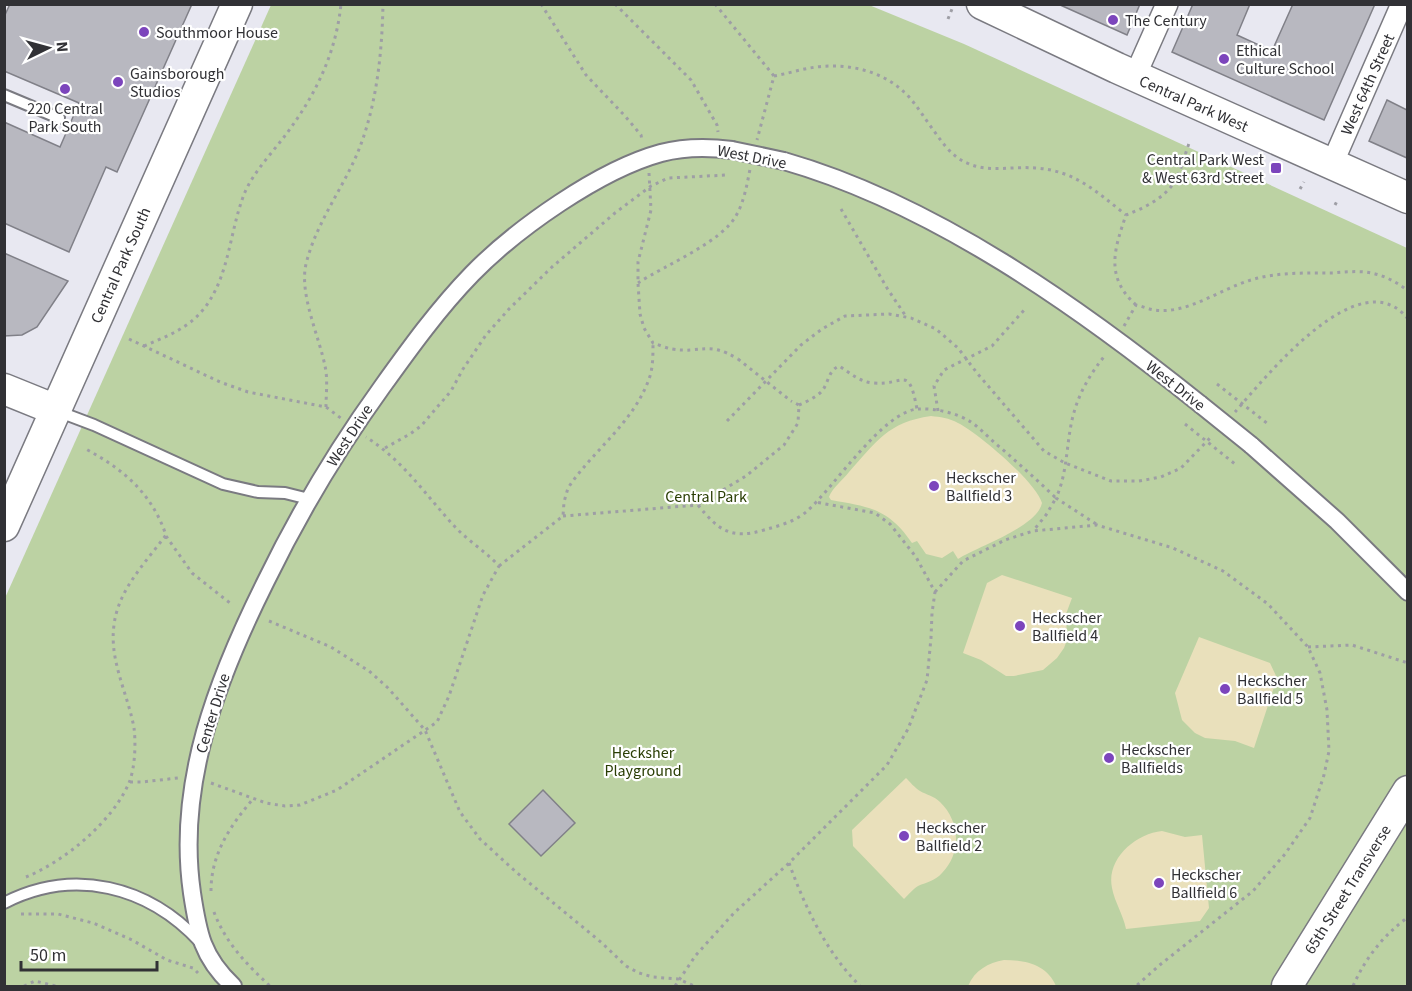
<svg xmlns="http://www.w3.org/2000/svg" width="1412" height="991" viewBox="0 0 1412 991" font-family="'Source Sans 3',sans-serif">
<rect width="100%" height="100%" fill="#e8e8f1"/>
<path fill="#bcd2a3" d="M271,5H869L964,44L1407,248V986H5V598Z"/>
<path fill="#e9e0bb" d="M931,416C940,417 949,418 958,423C978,433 1036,482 1042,503C1037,527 979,546 958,559L953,551L942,558L926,554L917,541L912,543C888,508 869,507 831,500L829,497C832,488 843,480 849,472C876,442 888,422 931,416Z
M1002,575L1072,598L1066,614L1067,640L1064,648L1057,658L1043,670L1014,676H1006L981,660L963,653L987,583Z
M1199,637L1270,663L1277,678L1254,748L1235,741L1205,738L1195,733L1182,720L1175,693Z
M906,778C910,782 915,788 920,791C927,795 934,796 940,802C960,821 962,853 942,873C935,881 927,882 918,886C913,889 908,895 904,899L853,846L852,830Z
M1162,831L1185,837L1202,835L1209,908L1200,921L1126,929C1123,914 1115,903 1112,888C1106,859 1135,834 1162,831Z
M1004,960C1026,960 1047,965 1056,986H968C975,970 988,963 1004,960Z"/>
<path fill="#b8b8c0" stroke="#808088" stroke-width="1.5" d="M10,4H192L117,172L106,167L69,252L4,223V122L60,147L79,103L4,71V17Z
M1058,4H1140L1127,35Z
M1193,4H1250L1237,35L1272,51L1293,4H1375L1324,120L1172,52Z
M1387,100L1407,110V158L1369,141Z
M4,253L68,281L37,327L22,335L4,336Z
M543,790L575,823L541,856L509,824Z"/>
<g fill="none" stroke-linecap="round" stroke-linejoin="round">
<defs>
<path id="service" d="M4,95L59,118
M57,411L94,425L223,484L258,492L285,493L309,499
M4,903C74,867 148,886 200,942"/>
<path id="pedestrian" d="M784,161C934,204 1079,307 1200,404
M1251,445L1337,521L1408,592
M233,986C202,957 198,933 192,893C176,783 218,677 266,581C299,513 338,448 382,387C410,348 438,309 472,274C516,229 599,170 661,153C684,147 709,147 732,150"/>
<path id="minor" d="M1135,76L1167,4
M1332,164L1402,4"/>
<path id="secondary" d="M982,4L1117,68L1408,198
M4,389L56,410
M4,526L237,4
M1287,986L1408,791"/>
</defs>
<use href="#service" stroke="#7a7a81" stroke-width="14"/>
<use href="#pedestrian" stroke="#7a7a81" stroke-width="20"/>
<use href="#minor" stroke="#7a7a81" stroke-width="24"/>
<use href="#secondary" stroke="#7a7a81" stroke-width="33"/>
<path stroke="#9e9ea5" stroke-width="3" stroke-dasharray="3 4.5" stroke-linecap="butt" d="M541,4L586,75L625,116L641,135L642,140
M615,4L691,80L717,125L718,132
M715,4L774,76L757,140
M948,19L954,4
M774,76C786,74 798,70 810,68C842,62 880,69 904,92C914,101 921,113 929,124C940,139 950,156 967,163C988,173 1013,166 1035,168C1074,170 1097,192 1126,215
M649,173L651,210L638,262V283L640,314L644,328L653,343C659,345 666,348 672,349C701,354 707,340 738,359
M1300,189L1304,182
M1335,205L1338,199
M841,209L887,288L907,318
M638,283C665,265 723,242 737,214C744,201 747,185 750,169
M1136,305C1105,277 1114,250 1126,215C1144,208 1165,198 1175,181C1182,169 1185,153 1190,141
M1124,326L1136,305C1142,306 1148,309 1154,310C1187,315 1220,289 1251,280C1277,272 1306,273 1333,273C1344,272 1355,271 1366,272C1381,274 1396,281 1408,291
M129,339L220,382L248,392L326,407L342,419
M144,346C165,337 187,329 202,311C230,278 229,231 245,192C255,170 273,152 287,133C316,94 336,53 341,4
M799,405C806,402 814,398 820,393C829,385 827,371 839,366C850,373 860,382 873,383C905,386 908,363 917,409
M326,407C326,394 328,379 325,366C319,336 299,294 306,264C315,227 338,195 354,161C376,113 382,56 383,4
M938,411L934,386L944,370L992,346L1025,309
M1235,412C1265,378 1360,258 1408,319
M727,421L801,345L822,329L845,316L889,314L911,318L936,329L958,348L977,373L1044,451L1065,463L1111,481H1139L1161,477L1181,468L1212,436
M385,448L410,434L421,426L451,391L463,369L486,335L509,309L552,267L615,213L651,186L668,178L727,175
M698,505C718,530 731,540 764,530C778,526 794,522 806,512C833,489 883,411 918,409C935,408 957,413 971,422C980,428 987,436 995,443C1016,461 1036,479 1056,498L1046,515L1033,531
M563,516L698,505L746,476L784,445L798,423L799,405L791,401
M1096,524L1056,498C1068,472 1066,443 1073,416C1079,392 1091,373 1106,354
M166,536L192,573L230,603
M499,566L563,516L564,502L568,488C593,450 635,422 650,376C653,366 653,354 653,343
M935,592L963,561L1005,540L1033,531L1097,525L1173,548L1223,571L1268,604L1308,647L1320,673L1327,710L1329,751L1324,775L1310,818L1285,854L1253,891L1161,964L1136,986
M269,621L331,647L369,671L388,688L425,730L460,812L480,839L516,872L602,943L626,966L639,973L653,977L678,979L694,986
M1308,647L1352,645L1408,663
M130,782H142L178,778
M211,783L266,803L285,806L300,805L337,790L437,722L449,696L483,595L499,566C486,552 470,542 457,529C427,497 404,461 366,437
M789,863C805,907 826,952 860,986
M26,877C65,861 112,822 129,783C135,768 136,744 134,728C128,694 109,661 114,625C118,590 146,562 166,535C151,492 123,469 84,448
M211,891C211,854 230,826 253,799
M214,912C225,942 247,965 270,986
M21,914H58L93,923L132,940L167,960L193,968L198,973
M24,986L35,981L56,986
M675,986L696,955L734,913L789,863L887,765L908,729L927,680L931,638L932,613L935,592L916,557L890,524L875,513L815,502
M1353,986C1366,957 1383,936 1408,917"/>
<use href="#service" stroke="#fff" stroke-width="10"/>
<use href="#pedestrian" stroke="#fff" stroke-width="16"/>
<use href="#minor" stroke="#fff" stroke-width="21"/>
<use href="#secondary" stroke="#fff" stroke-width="30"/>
<defs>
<path id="pedestrian-bridge" d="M732,150L784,161
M1200,404L1251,445"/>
</defs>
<use href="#pedestrian-bridge" stroke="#7a7a81" stroke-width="20" stroke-linecap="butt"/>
<path stroke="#9e9ea5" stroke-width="3" stroke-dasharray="3 4.5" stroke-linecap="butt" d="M738,359L791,401
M1217,384L1268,424
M1185,424L1235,464"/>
<use href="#pedestrian-bridge" stroke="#fff" stroke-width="16"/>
</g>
<g fill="#7c45bc" stroke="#fff" stroke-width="2">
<circle cx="1113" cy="20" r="6"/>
<circle cx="144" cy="32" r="6"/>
<circle cx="1224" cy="59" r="6"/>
<circle cx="118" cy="82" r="6"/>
<circle cx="65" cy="89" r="6"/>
<rect x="1270" y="162" width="12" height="12" rx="3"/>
<circle cx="934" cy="486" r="6"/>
<circle cx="1020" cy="626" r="6"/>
<circle cx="1225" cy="689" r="6"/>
<circle cx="1109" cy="758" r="6"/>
<circle cx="904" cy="836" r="6"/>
<circle cx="1159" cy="883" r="6"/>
</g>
<g text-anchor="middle" stroke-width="4.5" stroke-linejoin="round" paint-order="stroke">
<g font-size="16" fill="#313135" stroke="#fff" text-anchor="start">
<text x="1125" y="26">The Century</text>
<text x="156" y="38">Southmoor House</text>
<text x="1236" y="56">Ethical<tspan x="1236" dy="18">Culture School</tspan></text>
<text x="130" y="79">Gainsborough<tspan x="130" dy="18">Studios</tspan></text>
<text x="65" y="114" text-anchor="middle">220 Central<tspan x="65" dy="18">Park South</tspan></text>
<text x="1264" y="165" text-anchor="end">Central Park West<tspan x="1264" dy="18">&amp; West 63rd Street</tspan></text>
<text x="946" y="483">Heckscher<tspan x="946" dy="18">Ballfield 3</tspan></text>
<text x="1032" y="623">Heckscher<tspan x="1032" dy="18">Ballfield 4</tspan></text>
<text x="1237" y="686">Heckscher<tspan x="1237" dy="18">Ballfield 5</tspan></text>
<text x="1121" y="755">Heckscher<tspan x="1121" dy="18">Ballfields</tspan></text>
<text x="916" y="833">Heckscher<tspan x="916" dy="18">Ballfield 2</tspan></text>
<text x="1171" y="880">Heckscher<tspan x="1171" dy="18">Ballfield 6</tspan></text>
</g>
<g font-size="16" fill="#313135" stroke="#fff">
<text transform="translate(1367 84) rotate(-66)" y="6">West 64th Street</text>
<text transform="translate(1194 103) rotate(24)" y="6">Central Park West</text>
<text transform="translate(752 156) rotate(11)" y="6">West Drive</text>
<text transform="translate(120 265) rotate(-66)" y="6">Central Park South</text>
<text transform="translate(1176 385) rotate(38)" y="6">West Drive</text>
<text transform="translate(349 435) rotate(-57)" y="6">West Drive</text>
<text transform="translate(212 713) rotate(-73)" y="6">Center Drive</text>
<text transform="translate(1347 889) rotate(-58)" y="6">65th Street Transverse</text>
</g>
<g font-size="16" fill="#2a3e04" stroke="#fff">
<text x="706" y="502">Central Park</text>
<text x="643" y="758">Hecksher<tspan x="643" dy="18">Playground</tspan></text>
</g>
</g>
<rect width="1412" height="991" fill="none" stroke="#313135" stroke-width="12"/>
<g transform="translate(48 48) rotate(85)" stroke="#ffffff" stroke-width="4.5" paint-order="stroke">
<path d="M0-4.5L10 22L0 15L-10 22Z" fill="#313135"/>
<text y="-9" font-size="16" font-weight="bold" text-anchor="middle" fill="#313135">N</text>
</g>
<path d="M21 961v9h136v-9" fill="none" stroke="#313135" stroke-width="3"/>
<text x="30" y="961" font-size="18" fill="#313135" stroke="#ffffff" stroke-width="4.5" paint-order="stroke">50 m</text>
</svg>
